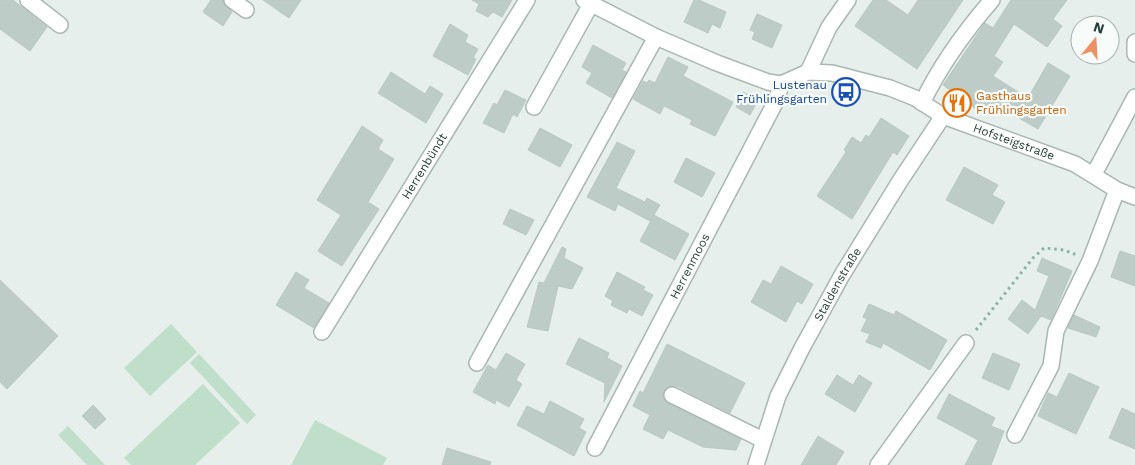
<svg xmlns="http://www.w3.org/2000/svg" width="1135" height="465" viewBox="0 0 1135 465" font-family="'Work Sans',sans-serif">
<rect width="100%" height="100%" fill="#e6efeb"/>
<path fill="#c0dfca" d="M171,324L197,352L150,396L124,368Z
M199,354L256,415L247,424L190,363Z
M203,384L240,423L195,465H131L124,458Z
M315,420L387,458L383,465H291Z
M68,426L105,465H87L58,435Z"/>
<path fill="#beccc8" stroke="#b8c8c3" d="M0,0H13L47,27L30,51L0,29Z
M211,0H223L224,4L232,12L223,26L203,12Z
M263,0H301L289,18Z
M472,0H512L502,17L493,12L488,17L476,11L479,4Z
M694,0H699L726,12L720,28L712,24L708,33L684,22Z
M873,0H886L908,15L918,0H963L917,69L855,26Z
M1011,0H1067L1053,19L1062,26L1047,47L1014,24L994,56L1003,62L993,76L1028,98L1048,63L1070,76L1038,129L993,103L986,113L982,110L980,112L943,85L980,30L985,23L993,28Z
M757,14L782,25L772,48L752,39L755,32L750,30Z
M450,24L468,35L465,42L478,49L473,58L476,59L468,75L433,56Z
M593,45L626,63L622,70L626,72L612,98L586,83L592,73L582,67Z
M668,57L688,67L683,76L733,102L715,136L690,124L692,120L664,106L660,114L633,99L643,81L647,83L649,80L655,83Z
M391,72L425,94L430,86L443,94L426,123L378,93Z
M505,90L526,100L517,117L513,114L504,133L483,123L494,103L497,105Z
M743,92L758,100L750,115L736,107Z
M881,118L909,136L897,155L893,152L852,219L817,196L846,152L844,150L852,137L861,143L866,135L869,137Z
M362,126L383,140L378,149L394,159L368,202L379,209L342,266L318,251L341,215L317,200Z
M540,128L572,145L560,167L528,150Z
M617,142L635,151L616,188L645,202L647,198L660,205L650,221L618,204L615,211L587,197Z
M686,158L715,173L702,197L674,182Z
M964,167L998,185L992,195L1005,202L993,224L946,200Z
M510,209L534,220L526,235L503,224Z
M654,215L689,234L675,260L640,241Z
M562,247L566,249L564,258L583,268L572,289L558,286L548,331L527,327L539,282L544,283Z
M1120,251L1135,256V286L1111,277Z
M1042,258L1072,271L1051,320L1041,316L1028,334L1008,319L1022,300L1035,310L1049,276L1037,271Z
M781,266L813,284L802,304L797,301L786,322L751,302L763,280L771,284Z
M296,272L309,280L304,288L329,303L314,328L276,305Z
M617,272L645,287L643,290L653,295L642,316L629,309L627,313L611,305L613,301L605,296Z
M0,280L58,336L7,389L0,382Z
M869,304L894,315L896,311L947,340L930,370L883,343L881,348L866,342L870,334L861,331L867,319L863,317Z
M1074,315L1100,327L1096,337L1068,328Z
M579,338L609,353L607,358L622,366L604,402L605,383L566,364Z
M667,344L745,383L730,413L676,386L667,387L663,395L668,403L741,439L736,450L703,447L668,430L663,439L643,429L650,415L633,406L640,391L643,393Z
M506,353L525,364L516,380L522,384L509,407L496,400L495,404L473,392L488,365L496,370Z
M993,353L1020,364L1009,390L982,378Z
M1069,373L1099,387L1076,434L1038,416L1048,393L1057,397Z
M837,375L853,385L859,375L872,383L855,412L825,394Z
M949,394L995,418L991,426L1004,431L991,465H965L978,440L937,418Z
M550,401L584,419L579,428L586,432L574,456L517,425L527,406L544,414Z
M93,405L106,419L95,429L82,416Z
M1122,408L1135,414V449L1109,438Z
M818,436L844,452L836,465H801Z
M447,448L491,462L490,465H442Z"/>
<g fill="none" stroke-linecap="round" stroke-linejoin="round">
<defs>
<g id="minor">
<path d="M28,0L60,25"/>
<path d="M232,0L246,10"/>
<path id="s1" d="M584,0L656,37L717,63L768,82L781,84L808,72L832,73L890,88L915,98L943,116L1075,164L1117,190L1135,197"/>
<path d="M1135,42V54"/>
<path d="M808,72L829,27L848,0"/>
<path d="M922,103C940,66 965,31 992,0"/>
<path d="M534,107L591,4"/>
<path d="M1094,174L1135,97"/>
<path id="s2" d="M322,332L527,0"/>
<path d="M477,363L656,37"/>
<path d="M672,395L763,440"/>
<path d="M1015,435L1051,366L1056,331L1090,261L1117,190"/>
<path id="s3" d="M595,448L777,99L781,84"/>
<path id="s4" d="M756,465L778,396L802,348L842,275L900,181L943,116"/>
<path d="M878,465L966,343"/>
</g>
</defs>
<use href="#minor" stroke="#a8b7b3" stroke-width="18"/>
<path stroke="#87b2a7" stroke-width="3" stroke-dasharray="2.5 4" stroke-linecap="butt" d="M976,330L1033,258L1044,248L1064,250L1077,255"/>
<use href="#minor" stroke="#fff" stroke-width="15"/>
</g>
<defs>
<symbol id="bus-ring" viewBox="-11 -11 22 22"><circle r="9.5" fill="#f7fbf9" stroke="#1a4fb4" stroke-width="1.5"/><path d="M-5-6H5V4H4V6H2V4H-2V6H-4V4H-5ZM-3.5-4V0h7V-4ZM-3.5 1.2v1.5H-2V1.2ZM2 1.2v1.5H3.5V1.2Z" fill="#1a4fb4"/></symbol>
<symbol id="restaurant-ring" viewBox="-11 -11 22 22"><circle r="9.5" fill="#f7fbf9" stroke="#e8710a" stroke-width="1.5"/><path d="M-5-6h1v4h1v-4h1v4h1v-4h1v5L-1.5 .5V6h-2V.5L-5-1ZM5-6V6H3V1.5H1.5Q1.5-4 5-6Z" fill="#e8710a"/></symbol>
</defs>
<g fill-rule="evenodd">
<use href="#bus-ring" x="830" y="76" width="32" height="32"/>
<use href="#restaurant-ring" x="941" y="87" width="32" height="32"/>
</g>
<g text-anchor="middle" stroke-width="4.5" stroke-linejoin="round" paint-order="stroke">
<g font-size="12" fill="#164399" stroke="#f7fbf9" text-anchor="end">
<text x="827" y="89">Lustenau<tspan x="827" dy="14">Frühlingsgarten</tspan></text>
</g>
<g font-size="12" fill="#c56008" stroke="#f7fbf9" text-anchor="start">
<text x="976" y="100">Gasthaus<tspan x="976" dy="14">Frühlingsgarten</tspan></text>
</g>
<g font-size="12" fill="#25413b" stroke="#f7fbf9">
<text dy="4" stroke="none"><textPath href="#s1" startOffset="464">Hofsteigstraße</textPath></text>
<text dy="4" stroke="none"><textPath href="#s2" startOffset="195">Herrenbündt</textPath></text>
<text dy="4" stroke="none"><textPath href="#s3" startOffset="205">Herrenmoos</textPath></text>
<text dy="4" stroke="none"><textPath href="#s4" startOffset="199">Staldenstraße</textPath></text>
</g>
</g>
<g transform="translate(1095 40) rotate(18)"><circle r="24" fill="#f7fbf9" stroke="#a3b1ad"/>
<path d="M0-4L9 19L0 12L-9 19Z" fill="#f08f63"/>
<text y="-8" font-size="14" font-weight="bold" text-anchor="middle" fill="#25413b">N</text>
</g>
</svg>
